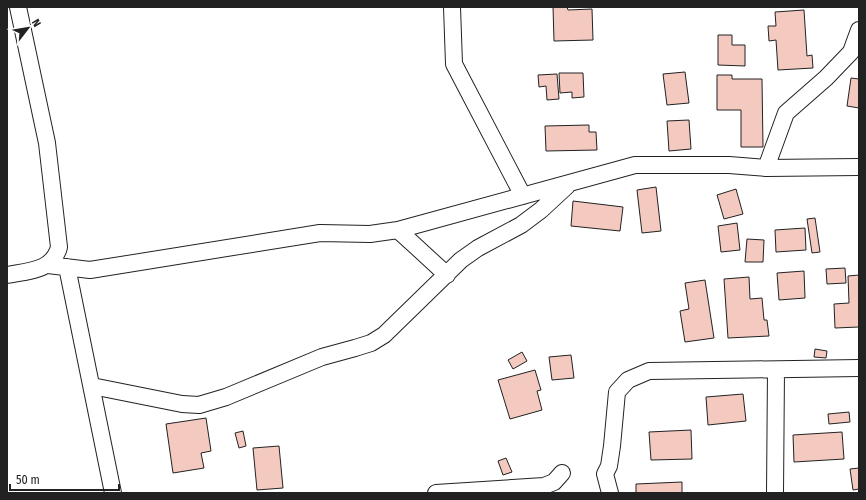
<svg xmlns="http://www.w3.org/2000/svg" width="866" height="500" viewBox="0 0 866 500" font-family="'Fira Sans Condensed',sans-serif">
<rect width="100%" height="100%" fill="#fff"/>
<path fill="#f3c9c0" stroke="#222" d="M553,7H567L568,10L592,9L593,40L554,41Z
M804,10L807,56L812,55L813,68L778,70L776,40L769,41L768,26H776L775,12Z
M718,35H732V45H745V66L718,65Z
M685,72L689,103L667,105L663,74Z
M559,73H583L584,97L572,98V92L560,93Z
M557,74L559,99L547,100L546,86L539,87L538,75Z
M717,75H732V79H762L763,147H741V110H717Z
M851,78L859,79V108L847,106Z
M689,120L691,149L669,151L667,121Z
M589,125V132H596L597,150L546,151L545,126Z
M656,187L661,231L642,233L637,190Z
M736,189L743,214L724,219L717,195Z
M573,201L623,207L620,231L571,226Z
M815,218L820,252L812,253L807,219Z
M737,223L740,250L721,252L718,226Z
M805,228L806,250L776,252L775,230Z
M747,239L764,240L763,262H745Z
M845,268L846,283L827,284L826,269Z
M804,271L805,298L779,300L777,273Z
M859,275V327L835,328L834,304L849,303L848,276Z
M749,277L750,299L762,298L764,320H767L769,336L728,338L724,279Z
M705,280L714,338L685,342L680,311L689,309L685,283Z
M815,349L827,351L826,358L814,357Z
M522,352L527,361L513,369L508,360Z
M571,355L574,378L552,380L549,357Z
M535,370L541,390L537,391L542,410L510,419L498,380Z
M743,394L746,421L708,425L706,397Z
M849,412L850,422L829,424L828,414Z
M206,418L211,451L201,453L204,468L173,473L166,424Z
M691,430L692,459L651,460L649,432Z
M243,431L246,446L239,448L235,433Z
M842,432L844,459L794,462L793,435Z
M279,446L283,488L257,490L253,448Z
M506,458L512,472L503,475L498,461Z
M859,468V489L853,490L850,469Z
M682,482V493H636V484Z"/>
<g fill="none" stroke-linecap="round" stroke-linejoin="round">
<defs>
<path id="minor" d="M452,7L454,64L523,196
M766,168L859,167
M398,230L447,275
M48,265L90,270L320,233L370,234L398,230L635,165H729L766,168L786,113L826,78L851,52L859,30
M67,267L113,493
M7,275C28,271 53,271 59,247L47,143L18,7
M92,386L182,404L199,405L226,397L322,357L355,348L371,343L384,335L461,260L478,248L521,225L541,210L567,186
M436,493L544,486L554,482L562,473
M610,493L605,474L609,466L612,446L617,392L628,380L649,371L859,368
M775,493L776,370"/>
</defs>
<use href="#minor" stroke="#222" stroke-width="18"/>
<use href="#minor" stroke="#fff" stroke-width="16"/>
</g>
<rect width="866" height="500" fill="none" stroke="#222222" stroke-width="16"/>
<g transform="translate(28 28) rotate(59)" stroke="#ffffff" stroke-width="3" paint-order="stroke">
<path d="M0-3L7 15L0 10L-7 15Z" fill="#222222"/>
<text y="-6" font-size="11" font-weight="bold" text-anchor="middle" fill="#222222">N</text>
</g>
<path d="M10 484v6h109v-6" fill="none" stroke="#222222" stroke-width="2"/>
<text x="16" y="484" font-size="12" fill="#222222" stroke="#ffffff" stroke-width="3" paint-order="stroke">50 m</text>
</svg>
